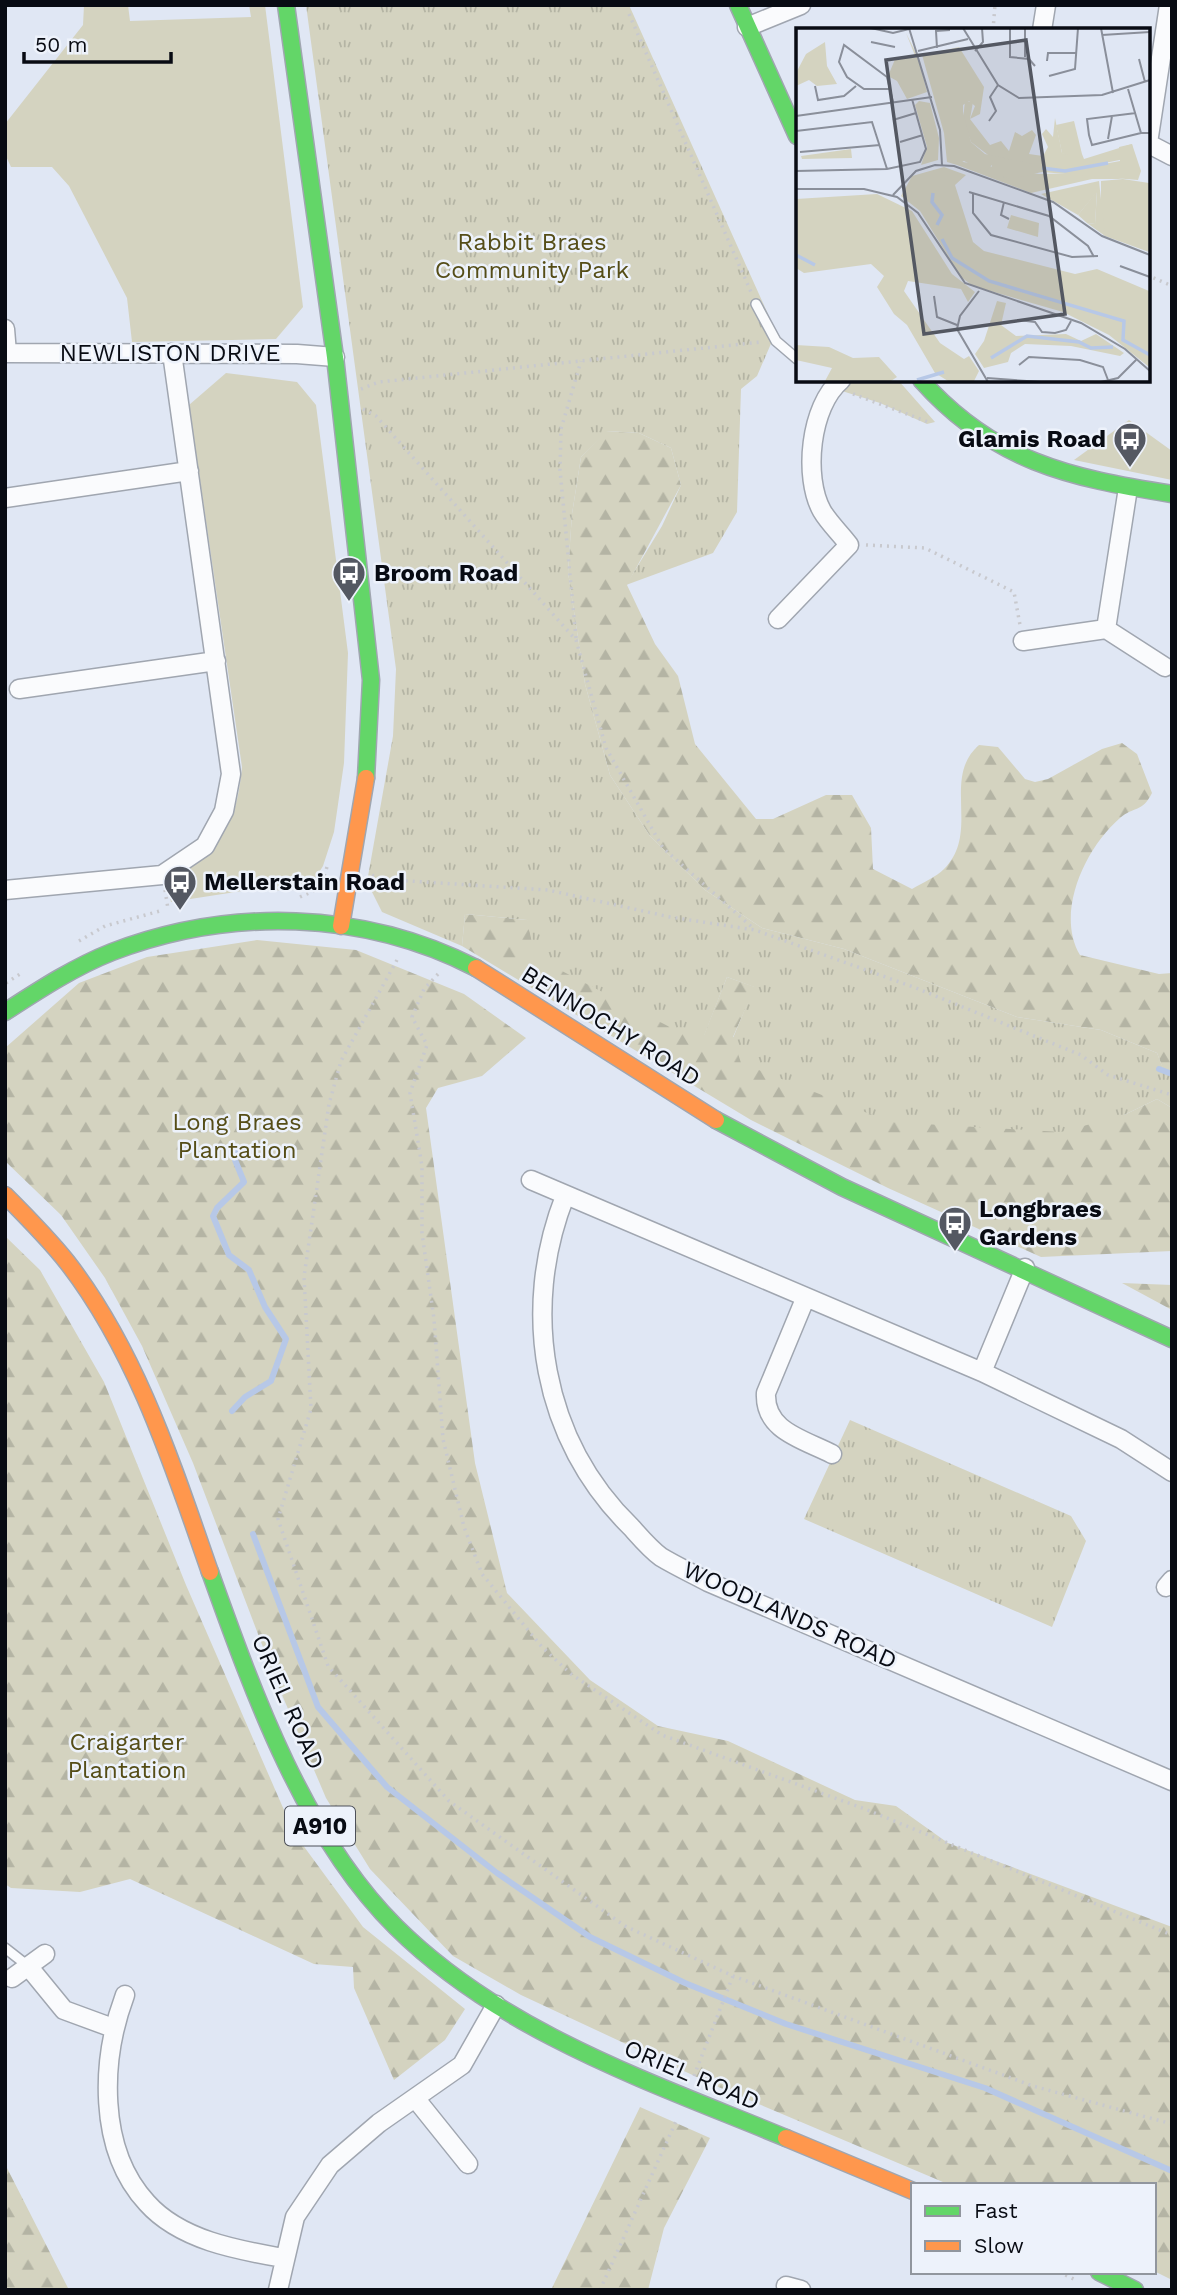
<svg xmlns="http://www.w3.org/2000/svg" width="1177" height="2295" viewBox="0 0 1177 2295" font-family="'Work Sans',sans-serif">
<defs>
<pattern id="forest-firs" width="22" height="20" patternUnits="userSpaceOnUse" patternTransform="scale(1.75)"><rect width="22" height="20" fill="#d4d3c0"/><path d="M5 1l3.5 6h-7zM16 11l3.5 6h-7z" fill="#b4b4a4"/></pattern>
<pattern id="park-tufts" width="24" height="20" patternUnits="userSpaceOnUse" patternTransform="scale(1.75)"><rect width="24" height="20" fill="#d4d3c0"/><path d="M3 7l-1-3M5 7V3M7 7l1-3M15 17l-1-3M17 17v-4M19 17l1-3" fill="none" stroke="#b4b4a4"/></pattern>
</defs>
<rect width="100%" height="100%" fill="#e0e7f4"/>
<path fill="#d4d3c0" d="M84,5H128L130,21L251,17L249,5H265L303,307L276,339L132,342L127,298L69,186L52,167H11L5,154V124L83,25Z
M226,373L297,382L316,405L348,653L344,763L334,832L323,866L313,882L299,890L242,891L171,902L165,877C220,849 236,829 242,767L189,405Z
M850,380H898L935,422L927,424L880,403L842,391Z
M1129,420L1172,451V480L1074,460Z"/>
<path fill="url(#forest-firs)" d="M606,431L639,433L671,448L681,485L627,585L655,644L678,676L695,744L756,819H773L826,795H852L871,828L873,869L912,889C922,883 936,877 944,869C981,832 941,778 979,745L998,747L1025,779L1035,782L1048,779L1102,749L1122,743L1137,754L1152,793C1142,813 1134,806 1120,818C1085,848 1055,913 1080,955L1159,974L1172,973V1072L1163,1069L1157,1053L1101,1030L1017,1017L844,949L762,928L705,890L650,836L610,775L585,684L568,572L572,514L581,457Z
M465,914L527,920L704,1035L727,977L755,987L733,1037L1124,1115L1157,1099L1172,1108V1251L1041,1257L888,1188L751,1120L462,946Z
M257,940L356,950L464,994L526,1038L482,1076L438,1088L426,1108L475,1463L507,1593L590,1680L658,1726L728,1741L855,1800L896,1806L948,1843L1172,1927V2280L1154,2271V2185H950L716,2086L521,1995L453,1956L370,1869L326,1798L274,1676L193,1463L142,1346L105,1278L61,1215L5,1161V1048L79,983L147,957Z
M5,1236L40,1270L104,1382L186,1585L294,1833L363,1927L465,2009L445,2040L394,2080L354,1988L353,1967L314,1964L130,1879L80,1892L11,1888L5,1884Z
M1122,1283L1172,1285V1310Z
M640,2107L710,2138L664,2228L648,2290H551Z
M5,2164L69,2290H5Z"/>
<path fill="url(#park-tufts)" d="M306,5H629L776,332L757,376L741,389L737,512L713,553L626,585L662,526L681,485L671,448L639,433L607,431L581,457L572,514L568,572L585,684L610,775L650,836L705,890L762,928L844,949L1017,1017L1101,1030L1157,1053L1163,1068L1172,1072V1108L1157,1099L1124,1115L1061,1132L890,1122L741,1063L733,1038L754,987L727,977L704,1036H687L535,957L527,920L465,914L462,946L382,912L367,882L393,736L396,669Z
M850,1420L1071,1516L1086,1541L1052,1627L804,1519Z"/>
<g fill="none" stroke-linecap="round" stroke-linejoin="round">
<path stroke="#b7c8e7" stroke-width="6" d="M1159,1069L1172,1074
M232,1411L245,1397L271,1381L286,1339L265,1307L249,1270L229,1255L213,1216L217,1208L244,1182L235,1160L237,1150
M253,1534L318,1707L387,1787L497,1873L590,1937L685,1983L786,2024L985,2088L1172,2171"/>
<defs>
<path id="lane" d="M756,304L776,341L797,359
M5,1948L28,1966"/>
<path id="street" d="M747,27L801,5
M1042,30L1046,5
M1147,143L1172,156
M1148,143L1169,5
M5,329L7,353
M5,353L297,354L335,357
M5,498L189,471
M778,619L849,545C841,534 829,523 822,511C803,477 810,406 841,380
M1106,629L1128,488
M1023,641L1106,629L1165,667
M19,689L216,661
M5,890L162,875L205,846L224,811L231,774L172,353
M531,1180L982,1372L1121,1439L1172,1472
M565,1196C520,1310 542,1440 631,1527C640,1537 650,1549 661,1557C676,1566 693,1574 708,1582L1172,1781
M805,1299L766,1393C764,1431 803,1439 832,1454
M982,1372L1025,1268
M1166,1587L1172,1580
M28,1966L64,2010L113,2028
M12,1978L45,1954
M125,1995C101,2059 97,2149 147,2203C180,2240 237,2250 283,2258
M415,2098L468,2164
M786,2286L801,2290
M278,2290L295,2217L330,2165L379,2123L462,2065L496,2005"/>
<path id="fast" d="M286,5L335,357L371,680L366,778
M738,5L797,136
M921,380C993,461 1069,478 1172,494
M5,1012C39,990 74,967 112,952C230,907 363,910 476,968
M716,1120L842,1187L1172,1339
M210,1572C253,1692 304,1836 396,1927C503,2033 651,2082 786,2138
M1099,2272L1135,2290"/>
<path id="slow" d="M341,926L366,778
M476,968L716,1120
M5,1195C26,1216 48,1238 67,1262C137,1352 173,1466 210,1572
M786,2138L913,2191"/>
</defs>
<use href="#lane" stroke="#a0a6b0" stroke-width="12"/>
<use href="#street" stroke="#a0a6b0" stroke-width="21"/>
<use href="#fast" stroke="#a0a6b0" stroke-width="19"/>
<use href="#slow" stroke="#a0a6b0" stroke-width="19"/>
<path stroke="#c8c9ce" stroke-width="3.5" stroke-dasharray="2 5" stroke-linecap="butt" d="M629,14L751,292
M993,30L995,5
M1147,275L1172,286
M361,389L379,382L762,342
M853,394L931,423
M363,409L376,416L576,640L606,748L663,848L754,929
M866,545L925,548L1014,592L1020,625
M576,638L560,470L561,429L581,361
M372,875L378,879L548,890L670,917L755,930L916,988L1081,1055L1108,1075L1172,1095
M165,890L168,909
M300,897L320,888L327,867
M79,941L105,926L160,911
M397,960L341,1061L329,1104L304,1277L311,1409L278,1519L328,1666L449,1801L625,1926L733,1976L1033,2086L1172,2124
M438,974L424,989L412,1017L427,1045L410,1093L422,1166V1233L434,1319L443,1439L464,1527L482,1574L542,1647L571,1674L662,1735L865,1809L1172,1935
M6,983L20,974
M694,2076L733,1976
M1059,2272L1078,2281
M600,2290L677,2119"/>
<use href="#lane" stroke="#fafbfd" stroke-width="9"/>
<use href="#street" stroke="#fafbfd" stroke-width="18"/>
<use href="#fast" stroke="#63d668" stroke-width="16"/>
<use href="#slow" stroke="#ff974d" stroke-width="16"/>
</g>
<defs>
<symbol id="bus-pin" viewBox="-11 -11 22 30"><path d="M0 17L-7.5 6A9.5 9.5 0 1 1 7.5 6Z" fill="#545862" stroke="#edf2fb"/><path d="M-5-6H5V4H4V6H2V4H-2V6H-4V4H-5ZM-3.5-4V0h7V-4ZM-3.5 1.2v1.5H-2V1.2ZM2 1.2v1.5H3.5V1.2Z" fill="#fff"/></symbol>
</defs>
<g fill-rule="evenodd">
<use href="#bus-pin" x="1111" y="420" width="38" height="52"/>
<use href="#bus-pin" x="330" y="554" width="38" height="52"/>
<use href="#bus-pin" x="161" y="863" width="38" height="52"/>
<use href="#bus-pin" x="936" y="1204" width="38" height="52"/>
</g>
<g text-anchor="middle" stroke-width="5" stroke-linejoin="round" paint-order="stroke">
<rect fill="#edf2fb" stroke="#4d5059" stroke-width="2" x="285" y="1806.5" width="70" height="39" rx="5"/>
<g font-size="23" font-weight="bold" fill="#080b13">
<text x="320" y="1834">A910</text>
</g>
<g font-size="24" fill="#554d17" stroke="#edf2fb">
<text x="532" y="250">Rabbit Braes<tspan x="532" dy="28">Community Park</tspan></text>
<text x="237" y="1130">Long Braes<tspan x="237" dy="28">Plantation</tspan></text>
<text x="127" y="1750">Craigarter<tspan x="127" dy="28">Plantation</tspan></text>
</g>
<g font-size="24" fill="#080b13" stroke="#edf2fb">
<text x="170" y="361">NEWLISTON DRIVE</text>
<text transform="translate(611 1026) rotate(32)" y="8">BENNOCHY ROAD</text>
<text transform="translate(790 1615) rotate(24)" y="8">WOODLANDS ROAD</text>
<text transform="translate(288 1702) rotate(66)" y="8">ORIEL ROAD</text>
<text transform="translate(692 2075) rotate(23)" y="8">ORIEL ROAD</text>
</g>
<g font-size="24" font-weight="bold" fill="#080b13" stroke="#edf2fb" text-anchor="start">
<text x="1106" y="447" text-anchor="end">Glamis Road</text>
<text x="374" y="581">Broom Road</text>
<text x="204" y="890">Mellerstain Road</text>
<text x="979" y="1217">Longbraes<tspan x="979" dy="28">Gardens</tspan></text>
</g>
</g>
<g transform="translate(796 28)">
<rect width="354" height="354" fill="#e0e7f4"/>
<path d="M110,5L122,29L131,64L111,71L101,53L92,48L100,29L120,30ZM123,73L134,75L143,110L142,132L125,137L131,119L119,77ZM55,121L56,130L6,131L5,128ZM327,151L353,155V224L309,208L305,201V153ZM301,163L299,196L291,195L282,187Z" fill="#d4d3c0"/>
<path d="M29,14L31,38L41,56L21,58L13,52L0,58V45L10,26ZM169,73L177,74L174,91L194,117L205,113L213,123L219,104L226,108L236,102L240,107L233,126L247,128L252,119L246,106L250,101L257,109L259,90L266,125L286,126L288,131L336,116L338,129L270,143L196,130L175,114L167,91ZM161,133L243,146L299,145L327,151H296L235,165L161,137ZM148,139L170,147L159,157L177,214L188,223L279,246L301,241L353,263V339L313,307L267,284L177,258L165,249L124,183L105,168L116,148ZM303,153L309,208L291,195L299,196L301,164L282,187L245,166ZM81,166L116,183L156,246L179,264L172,274L165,261L112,253L108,263L144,315L168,331L173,328L183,343L178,353H152L139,345L111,297L98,286L81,259L88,248L75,236L8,245L0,240V171ZM201,273L210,275L205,297L220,308L270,306L285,313L300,306L328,325L324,328L275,318L229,316L215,325L212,334L188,340L179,326L188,313ZM0,317L33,319L57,330L83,329L101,349L95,353H29L36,340L0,332Z" fill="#d4d3c0"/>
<path d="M163,19L188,59L184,86L174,91L179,78L173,73L167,77V84L175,114L189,126L270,143L324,133L323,119L336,116L345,143L342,152L246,144L215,151L196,146V137L189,144L168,133L161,137L151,134L148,105L126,27ZM215,187L243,195L242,209L211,200Z" fill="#d4d3c0"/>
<path d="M278,93L286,126L276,128L266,125L260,97Z" fill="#d4d3c0"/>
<path fill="none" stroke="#b7c8e7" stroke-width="3.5" d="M246,140L269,143L312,135M137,165L136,174L146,187L141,197M146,211L156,230L193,253L328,293L327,312L354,327M0,227L19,237M195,330L231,308L283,314L295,320L317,319M121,352L148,344"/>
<path fill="none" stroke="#8a8f9a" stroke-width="2" d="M75,0L97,5L113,1M113,0L144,102L146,137M167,0L202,57L223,70L306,67L354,52M214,0V29L233,31L239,38M305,0L317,65M306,7L354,4M75,14L99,19M141,20L140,3L154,2M122,23L172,11M179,23L187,14L186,0M229,29V0M343,31L349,54M251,33L252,25H281M253,48L279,41L282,0M19,58L22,72L48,68L60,58M93,61H68L51,49L43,34L48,17L91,49L97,74M332,61L345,105H354M340,85L291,91L293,107L296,117L345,105M0,88L136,69M97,92L120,85M193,93L200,83L194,69L202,57M0,103L76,94L91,141M312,111L316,88M104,114L127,107M4,124L84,117M0,143L91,141L124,134L130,121L116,71M0,161H68L101,169L122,185L169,255L285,295L329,321L354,343M173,164L253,188L292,218L298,229M177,165V185L195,207L276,229L302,228M97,167L120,143L139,137L158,138L257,174L306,208L354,227M208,174L205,187L213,191M324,238L354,249M183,263L164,288L161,301L192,354M138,268L141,289L161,297M222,292L239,294L246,304L259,305L270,302L275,293M223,337L233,329L284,332L307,339L312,352M191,350L245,354M305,354L322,350L340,332"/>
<path fill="#545862" fill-opacity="0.15" stroke="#545862" stroke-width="3.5" d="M230,12L269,286L128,306L90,32Z"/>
<rect width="354" height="354" fill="none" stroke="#080b13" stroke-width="3.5"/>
</g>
<rect width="1177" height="2295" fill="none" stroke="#080b13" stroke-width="14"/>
<rect x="911" y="2183" width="245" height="91" fill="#edf2fb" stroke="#91969e" stroke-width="2"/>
<rect x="925" y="2206" width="35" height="10" fill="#63d668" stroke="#91969e" stroke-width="2"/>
<text x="974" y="2218" font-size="21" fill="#080b13">Fast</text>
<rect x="925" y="2241" width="35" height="10" fill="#ff974d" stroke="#91969e" stroke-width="2"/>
<text x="974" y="2253" font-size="21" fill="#080b13">Slow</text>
<path d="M24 52v10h147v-10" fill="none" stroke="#080b13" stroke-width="3.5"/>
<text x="35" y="52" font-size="21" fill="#080b13" stroke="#edf2fb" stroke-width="5" paint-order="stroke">50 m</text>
</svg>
